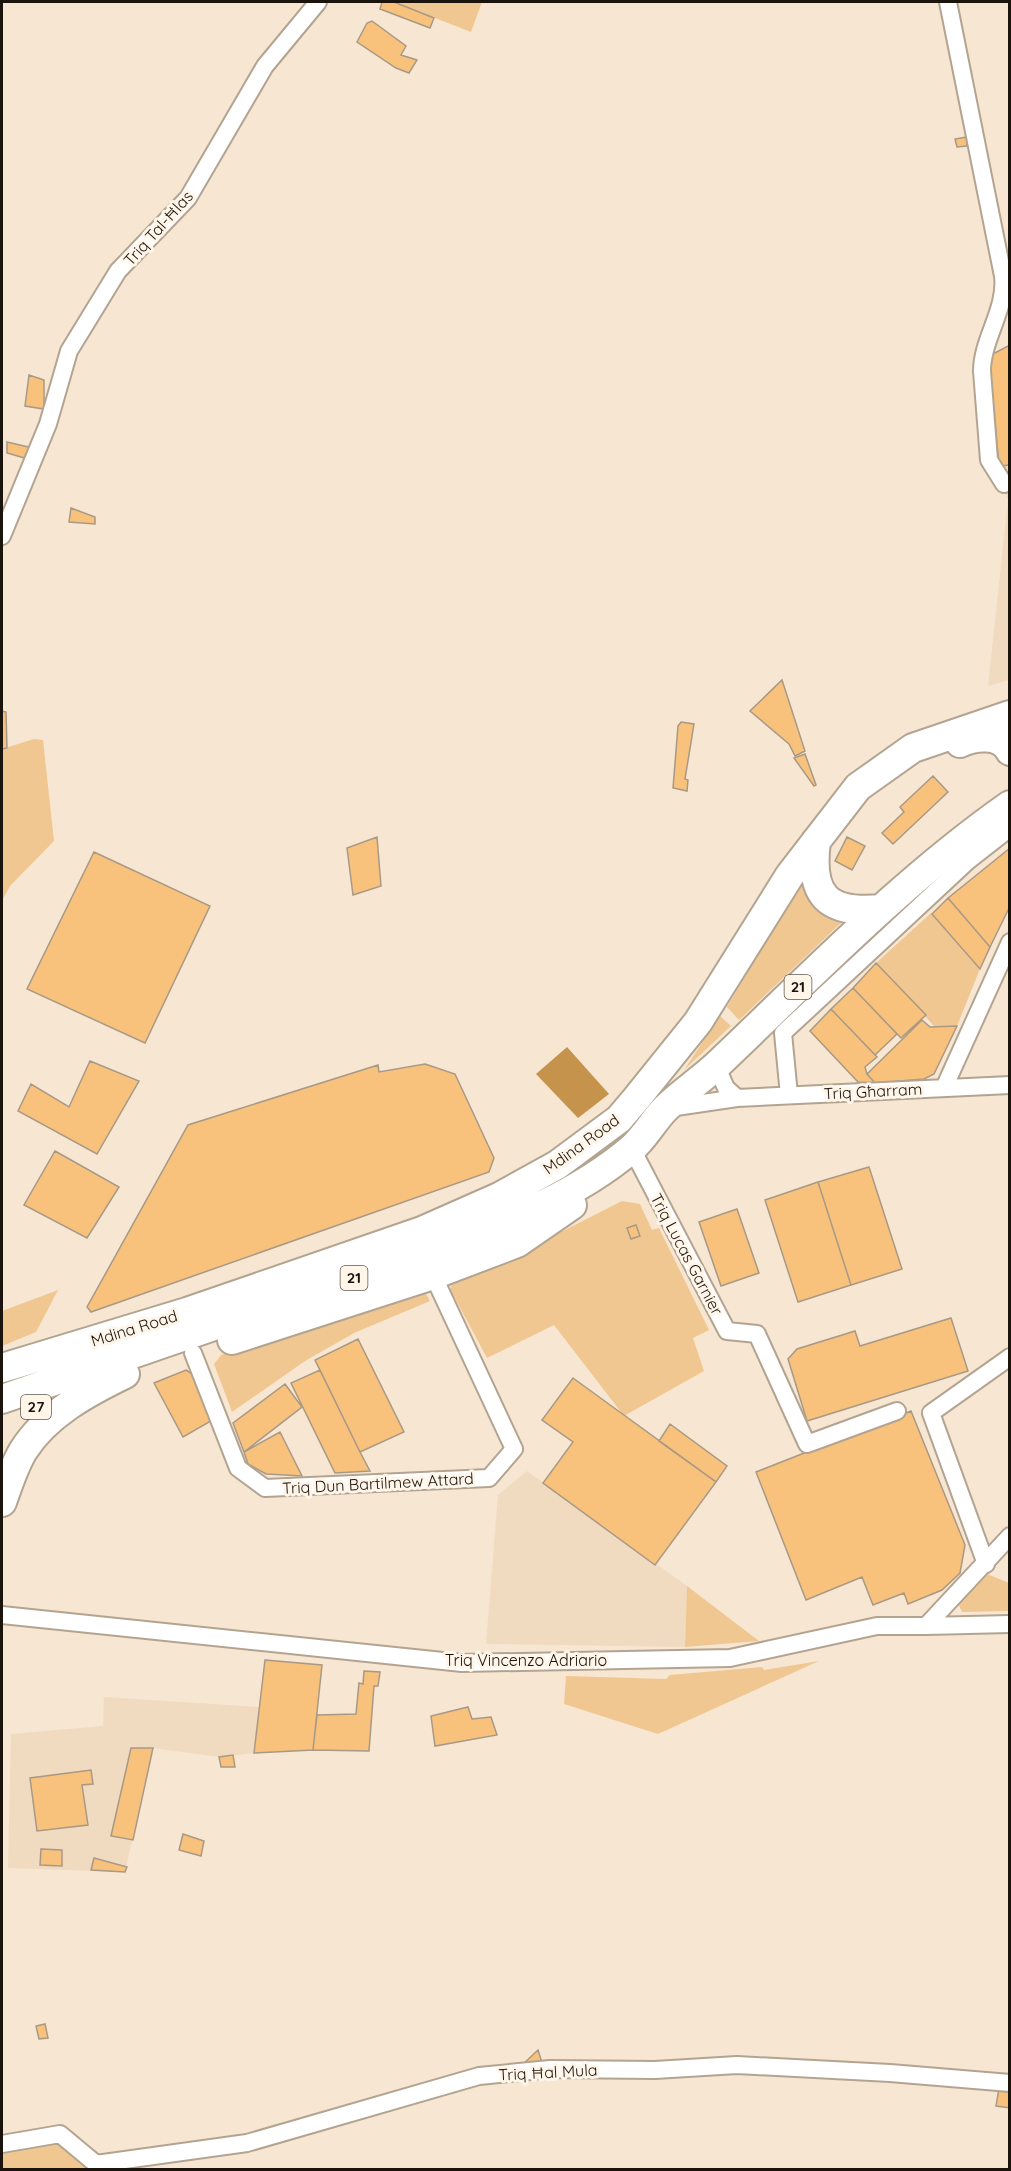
<svg xmlns="http://www.w3.org/2000/svg" width="1011" height="2171" viewBox="0 0 1011 2171" font-family="Quicksand,sans-serif">
<rect width="100%" height="100%" fill="#f7e6d2"/>
<path fill="#f0dbc0" d="M1009,345V680L988,686L1008,500L996,467L989,356Z
M527,1471L687,1586L685,1647L486,1644L498,1495Z
M104,1697L259,1707L254,1753L219,1757L153,1748L125,1872L8,1868L11,1734L103,1726Z"/>
<path fill="#f1c791" d="M394,2H482L471,32Z
M34,739L43,740L54,841L10,886L2,901V749Z
M801,882C809,903 820,916 843,921L739,1020L727,1007Z
M931,913L980,969L957,1026L935,1027L876,963Z
M720,1016L731,1026L684,1070Z
M622,1201L640,1204L652,1230L659,1228L709,1330L693,1338L704,1371L624,1416L554,1325L487,1358L450,1289L455,1277L551,1237Z
M415,1288L425,1292L430,1301L354,1333L305,1361L232,1412L214,1364L221,1355Z
M58,1290L36,1332L2,1346V1311Z
M987,1574L1009,1583V1611L962,1612L958,1603Z
M687,1586L759,1641L685,1647Z
M819,1661L658,1734L564,1704L566,1676L666,1679L670,1675L762,1667L764,1670Z
M49,2141L62,2143L91,2170H2V2148Z"/>
<path fill="#c6934c" d="M567,1047L609,1094L578,1118L536,1074Z"/>
<path fill="#f8c27c" stroke="#a89986" stroke-width="1.5" d="M382,2H394L434,18L430,28L380,9Z
M372,21L406,46L401,55L417,60L409,73L396,68L357,42L367,23Z
M967,137V146L957,147L955,139Z
M1010,345V465L999,466L989,356Z
M29,375L44,380V409L25,406Z
M7,442L33,448L28,459L7,453Z
M71,508L95,517V524L69,522Z
M782,680L805,751L795,756L789,744L750,711Z
M2,711L6,712L7,748L2,749Z
M681,722L694,724L685,779L688,780L687,791L673,788L678,726Z
M805,754L816,785L814,786L794,758Z
M933,776L948,792L893,844L882,833L904,812L900,807Z
M377,837L381,886L353,895L347,848Z
M847,837L865,846L852,870L835,861Z
M1010,848V906L990,947L948,898Z
M94,852L210,906L145,1043L27,989Z
M948,898L990,947L980,969L932,914Z
M876,963L926,1015L901,1038L853,988Z
M853,988L897,1034L875,1055L831,1009Z
M831,1009L877,1057L865,1067L867,1074L875,1083L858,1082L810,1031Z
M922,1020L930,1027L957,1026L934,1074L924,1079L875,1083L867,1074Z
M90,1061L139,1081L97,1154L18,1111L31,1084L69,1107Z
M425,1064L455,1074L494,1158L489,1172L91,1312L87,1307L188,1125L378,1065L379,1072Z
M55,1151L119,1187L87,1238L24,1205Z
M869,1167L902,1269L851,1285L818,1182Z
M818,1182L851,1285L798,1302L765,1200Z
M737,1209L759,1273L721,1286L699,1222Z
M636,1225L640,1236L631,1239L627,1228Z
M951,1318L968,1371L807,1421L788,1359L797,1349L855,1331L860,1346Z
M358,1339L404,1432L360,1452L315,1360Z
M186,1370L194,1375L211,1421L183,1437L154,1383Z
M320,1370L360,1452L370,1471L335,1473L291,1383Z
M573,1378L716,1482L655,1565L543,1483L573,1442L542,1420Z
M285,1384L302,1407L244,1452L233,1423Z
M911,1411L965,1545L960,1573L942,1590L908,1604L904,1593L873,1605L862,1577L806,1600L756,1472Z
M670,1424L727,1466L716,1482L659,1441Z
M280,1432L302,1476L266,1474L248,1464L244,1452Z
M265,1660L322,1665L313,1750L254,1753Z
M364,1671L380,1672L378,1686H374L369,1751L313,1750L317,1715L356,1714L359,1683L363,1684Z
M468,1707L472,1719L491,1717L497,1735L435,1746L431,1716Z
M131,1748H153L133,1840L111,1836Z
M233,1755L235,1767H221L219,1757Z
M91,1770L93,1784L82,1785L88,1825L37,1831L30,1778Z
M183,1834L204,1841L201,1856L179,1850Z
M41,1849L62,1850V1866L40,1865Z
M94,1858L127,1867L125,1872L91,1870Z
M45,2024L48,2038L39,2039L36,2026Z
M538,2050L543,2066L522,2065Z
M999,2088L1010,2089V2108L996,2106Z"/>
<g fill="none" stroke-linecap="round" stroke-linejoin="round">
<defs>
<path id="minor" d="M948,2L1003,276C1007,309 982,339 982,371L989,460L1004,484
M2,536L48,424L69,351L118,271L188,198L265,66L318,2
M716,1065L726,1088L737,1098
M944,1088L1010,942
M789,1095L783,1033L968,861L1010,828
M669,1108L737,1098L1010,1085
M632,1149L727,1331L757,1334L807,1444L897,1411
M193,1353L238,1468L265,1488L489,1478L514,1449L433,1275
M986,1564L931,1413L1010,1357
M2,1615L462,1663L730,1658L877,1626H926L1010,1536
M926,1626L1010,1624
M2,2144L60,2134L96,2164L99,2170
M96,2164L247,2143L479,2076L550,2069L655,2070L737,2065L890,2073L1010,2083"/>
<path id="trunk" d="M960,743C975,736 1001,733 1010,751
M816,841C809,896 827,914 881,909
M232,1340L433,1275L517,1243L572,1205
M2,1368L187,1312L422,1231L499,1197L557,1165L619,1119L636,1099L698,1022L790,875L858,787L913,748L1010,715
M2,1399L428,1252C498,1225 572,1199 630,1150C644,1139 653,1121 665,1109C681,1093 701,1080 717,1065C812,975 903,880 1010,805
M2,1502C8,1485 14,1466 23,1451C46,1414 88,1392 125,1374"/>
</defs>
<use href="#minor" stroke="#b3a491" stroke-width="20"/>
<use href="#trunk" stroke="#b3a491" stroke-width="32"/>
<use href="#minor" stroke="#fff" stroke-width="16"/>
<use href="#trunk" stroke="#fff" stroke-width="28"/>
</g>
<g text-anchor="middle" stroke-width="6" stroke-linejoin="round" paint-order="stroke">
<g fill="#fff5e9" stroke="#5f584f" stroke-width="1.5">
<rect x="784.5" y="975" width="27" height="24" rx="4.5"/>
<rect x="340.5" y="1266" width="27" height="24" rx="4.5"/>
<rect x="21" y="1395" width="30" height="24" rx="4.5"/>
</g>
<g font-size="15" font-weight="bold" fill="#1a140d">
<text x="798" y="992">21</text>
<text x="354" y="1283">21</text>
<text x="36" y="1412">27</text>
</g>
<g font-size="16" fill="#1a140d" stroke="#fff5e9">
<text transform="translate(158 228) rotate(-48)" y="6">Triq Tal-Ħlas</text>
<text transform="translate(873 1091) rotate(-3)" y="6">Triq Għarram</text>
<text transform="translate(581 1144) rotate(-36)" y="6">Mdina Road</text>
<text transform="translate(687 1254) rotate(62)" y="6">Triq Lucas Garnier</text>
<text transform="translate(134 1328) rotate(-17)" y="6">Mdina Road</text>
<text transform="translate(378 1483) rotate(-3)" y="6">Triq Dun Bartilmew Attard</text>
<text x="526" y="1666">Triq Vincenzo Adriario</text>
<text transform="translate(548 2072) rotate(-3)" y="6">Triq Ħal Mula</text>
</g>
</g>
<rect width="1011" height="2171" fill="none" stroke="#1a140d" stroke-width="6"/>
</svg>
